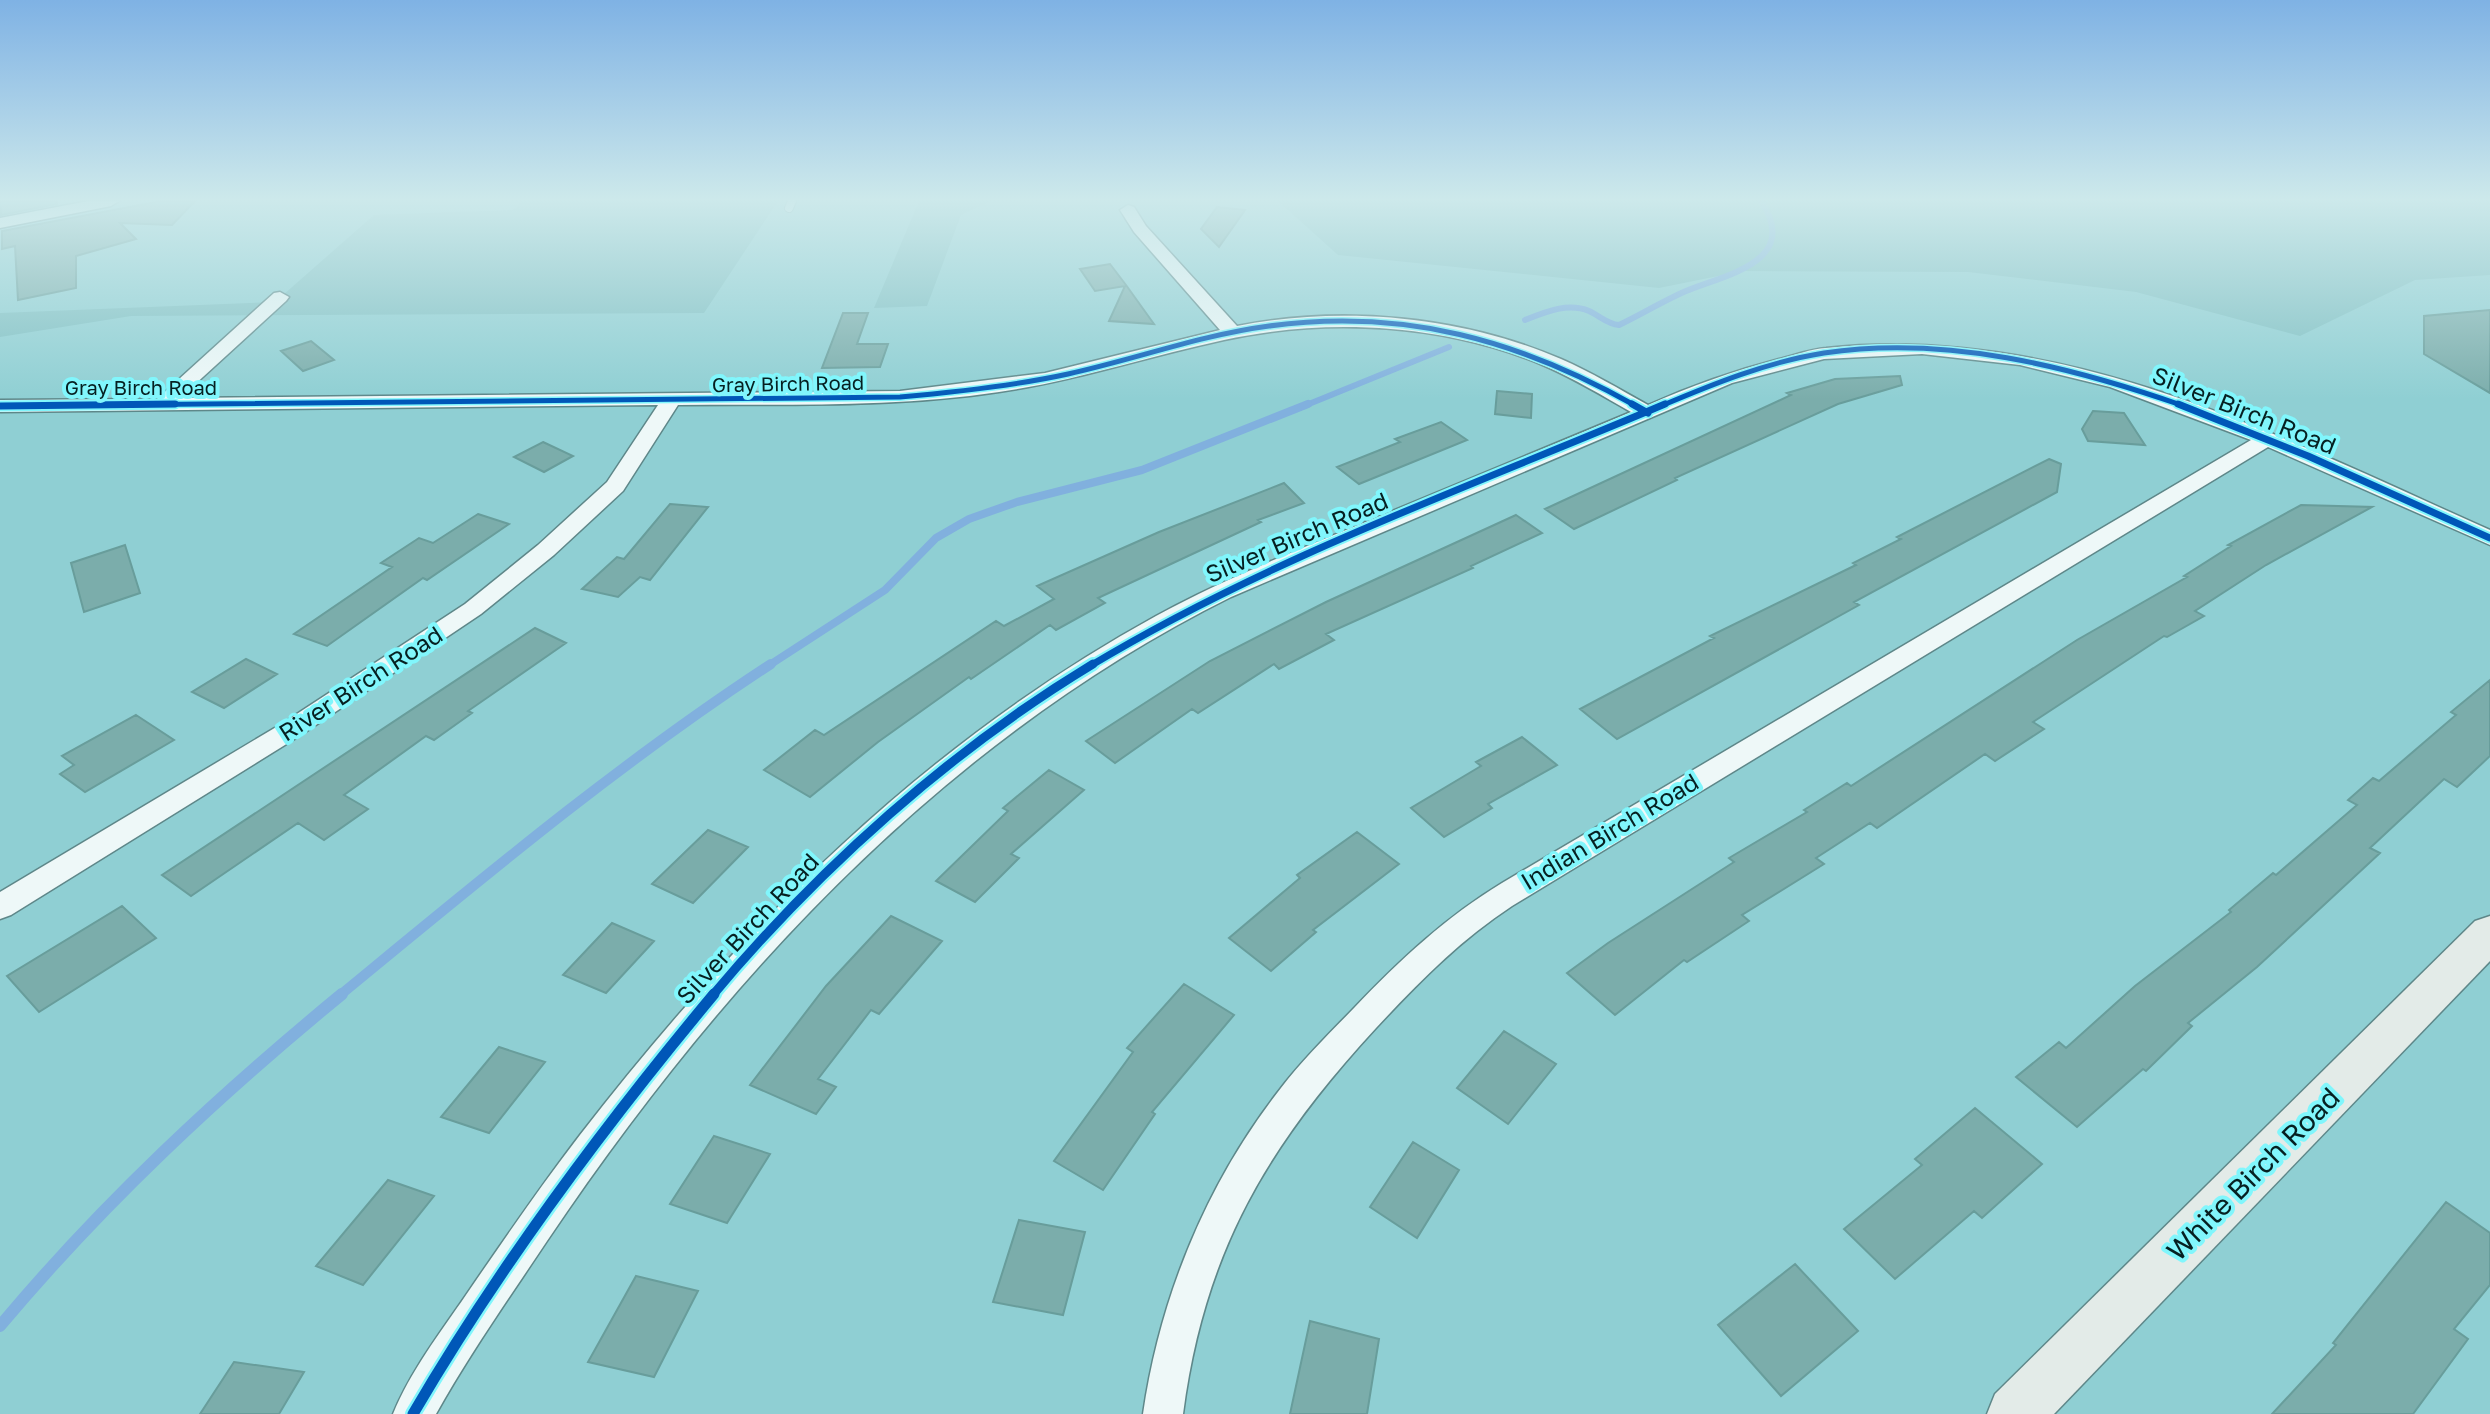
<svg xmlns="http://www.w3.org/2000/svg" width="2490" height="1414" viewBox="0 0 2490 1414" font-family="'Golos Text',sans-serif">
<rect width="100%" height="100%" fill="#8fcfd3"/>
<path fill="#80c0c3" d="M522,201H778L704,313L131,316L0,337V313L275,302L374,215L513,210Z
M919,201H991L961,215L927,306L874,308Z
M1278,201H2490V275L2415,280L2300,336L2136,292L1968,272L1743,271L1659,288L1338,255Z"/>
<g fill="none" stroke-linecap="round" stroke-linejoin="round">
<path stroke="#81b0de" stroke-width="6" d="M1525,320C1545,312 1568,302 1589,311C1600,316 1607,324 1619,325C1642,314 1663,301 1686,291C1724,275 1802,262 1761,201
M1304,406L1449,347"/>
<path stroke="#81b0de" stroke-width="8" d="M768,666L885,590L936,538L969,519L1017,502L1142,470L1308,404"/>
<path stroke="#81b0de" stroke-width="10" d="M339,996C480,880 618,764 771,664"/>
<path stroke="#81b0de" stroke-width="12" d="M0,1326C103,1203 218,1096 342,994"/>
</g>
<path fill="#7badab" stroke="#689d9b" stroke-width="2" d="M0,201H57V204L1,215Z
M161,201H195L172,225L120,223L136,239L76,256V288L18,300L15,246L2,249V231Z
M1217,207L1245,210L1219,247L1201,229Z
M1110,264L1126,285L1154,324L1109,321L1125,286L1095,291L1080,269Z
M2490,310V393L2424,354V316Z
M843,313H868L857,344H888L880,367L822,368Z
M311,341L334,360L303,371L281,351Z
M1900,376L1902,385L1838,404L1675,478L1677,480L1574,529L1545,509L1791,395L1787,393L1835,379Z
M1497,391L1532,394L1531,418L1495,414Z
M2093,411L2124,413L2145,445L2088,441L2082,429Z
M1441,422L1467,440L1359,484L1337,467L1400,442L1395,439Z
M543,442L573,456L544,472L514,457Z
M2049,459L2061,464L2057,492L1854,602L1859,605L1617,739L1580,709L1714,638L1710,636L1856,565L1853,563L1901,539L1897,537Z
M1284,483L1304,503L1258,520L1261,522L1098,598L1105,603L1056,630L1050,625L971,679L969,677L878,742L810,797L764,770L815,730L824,735L996,621L1004,626L1054,599L1037,586L1159,532Z
M670,504L708,507L650,580L640,577L618,597L582,589L617,557L624,559Z
M2301,505L2372,507L2266,565L2195,611L2204,616L2167,637L2164,636L2033,722L2044,729L1995,761L1985,754L1877,828L1870,823L1816,858L1824,864L1742,915L1749,921L1687,962L1684,960L1615,1015L1567,973L1608,943L1734,862L1729,858L1807,812L1804,810L1847,783L1851,786L2077,640L2187,577L2184,576L2231,546L2228,545Z
M478,514L509,524L427,580L423,578L327,646L294,634L392,567L381,563L419,538L433,543Z
M1516,515L1542,533L1471,566L1473,568L1326,634L1334,640L1279,669L1274,664L1198,713L1192,709L1115,763L1086,741L1210,661L1326,602Z
M125,545L140,593L84,612L71,563Z
M535,628L566,643L468,711L472,713L434,740L426,736L344,795L368,809L324,840L298,823L191,896L162,875Z
M246,659L277,674L224,708L192,692Z
M2490,680V756L2457,787L2444,779L2370,848L2380,853L2257,967L2188,1023L2192,1026L2146,1071L2143,1069L2077,1127L2016,1077L2059,1042L2066,1048L2135,986L2231,912L2229,910L2273,873L2276,875L2357,805L2348,800L2373,778L2379,781L2456,715L2451,712Z
M136,715L174,740L85,792L60,774L74,765L62,756Z
M1522,737L1557,765L1488,804L1492,808L1444,837L1411,808L1481,766L1476,762Z
M1049,770L1084,790L1011,854L1019,858L975,902L936,881L1008,811L1003,808Z
M708,830L748,847L693,903L652,884Z
M1357,832L1399,864L1313,930L1316,932L1271,971L1229,938L1300,878L1297,875Z
M122,906L156,938L39,1012L7,976Z
M891,916L942,941L879,1014L871,1010L818,1079L836,1087L816,1114L750,1085L826,986Z
M612,923L654,941L606,993L563,975Z
M1184,984L1234,1015L1152,1112L1155,1114L1103,1190L1054,1161L1133,1052L1127,1048Z
M1504,1031L1556,1064L1508,1124L1457,1088Z
M499,1047L545,1062L489,1133L441,1117Z
M1975,1108L2042,1164L1982,1218L1974,1211L1895,1279L1844,1229L1922,1165L1915,1159Z
M714,1136L770,1154L727,1223L670,1204Z
M1413,1142L1459,1170L1417,1238L1370,1207Z
M388,1180L434,1196L363,1285L316,1266Z
M2446,1202L2490,1233V1285L2454,1329L2468,1339L2413,1414H2272L2336,1345L2333,1343Z
M1019,1220L1085,1232L1063,1315L993,1302Z
M1795,1264L1858,1331L1781,1396L1718,1325Z
M636,1276L698,1291L654,1377L588,1362Z
M1310,1321L1379,1339L1367,1414H1290Z
M234,1362L304,1372L279,1414H200Z"/>
<g fill="none" stroke-linecap="round" stroke-linejoin="round">
<defs>
<path id="lane" d="M789,208L792,201"/>
<path id="street" d="M88,201H119L111,206L0,228V218Z
M1128,205L1134,207L1146,226L1237,326C1344,305 1461,316 1561,359C1591,372 1619,389 1648,405C1691,386 1733,371 1779,359C1795,355 1811,349 1826,348C2064,323 2279,436 2490,530V545L2268,447L1512,906C1460,940 1418,983 1376,1028C1267,1146 1204,1252 1183,1414H1143C1160,1297 1207,1182 1281,1088C1303,1059 1329,1034 1355,1007C1400,960 1446,917 1502,883L2251,440L2110,387L2020,365L1922,354L1824,359L1732,383L1231,597C944,740 724,978 547,1241C509,1298 469,1355 436,1414H393C410,1372 440,1333 466,1295C503,1241 540,1187 580,1135C740,928 925,743 1156,616C1225,578 1300,549 1373,519C1459,484 1545,448 1631,412C1603,396 1575,379 1545,366C1445,324 1329,317 1224,340C1149,356 1076,381 999,392C893,408 785,404 678,405L623,491L554,555L481,614L301,735L11,915L0,919V892L283,723L465,604L538,545L607,482L658,405L0,412V400L157,399L274,293L280,292L289,297L286,301L180,398L900,391L1045,373L1220,330L1134,232L1120,210Z"/>
<path id="secondary" d="M2490,916V961L2054,1414H1987L1995,1394L2475,921Z"/>
</defs>
<use href="#lane" stroke="#5e8789" stroke-width="10"/>
<use href="#street" stroke="#5e8789" stroke-width="3"/>
<use href="#secondary" stroke="#5e8789" stroke-width="3"/>
<use href="#lane" stroke="#eef8f8" stroke-width="8"/>
<use href="#street" fill="#eef8f8" fill-rule="evenodd"/>
<use href="#secondary" fill="#e3ebe8" fill-rule="evenodd"/>
<defs>
<path id="cycleway-far3" d="M0,406L900,397C957,392 1013,386 1068,374C1136,359 1201,335 1269,326C1405,308 1519,340 1636,406
M1661,406C1713,384 1767,362 1824,353C1946,335 2069,366 2184,406"/>
<path id="cycleway-far2" d="M1632,404L1648,413
M2178,404L2308,456L2490,538
M0,406L175,404
M1090,666C1271,557 1472,486 1665,404"/>
<path id="cycleway-far1" d="M712,996C819,868 951,750 1093,664"/>
<path id="cycleway" d="M413,1414C500,1265 604,1126 714,994"/>
</defs>
<use href="#cycleway-far3" stroke="#81f6fc" stroke-width="8"/>
<use href="#cycleway-far2" stroke="#81f6fc" stroke-width="11"/>
<use href="#cycleway-far1" stroke="#81f6fc" stroke-width="14"/>
<use href="#cycleway" stroke="#81f6fc" stroke-width="16"/>
<use href="#cycleway-far3" stroke="#0057b8" stroke-width="5"/>
<use href="#cycleway-far2" stroke="#0057b8" stroke-width="7"/>
<use href="#cycleway-far1" stroke="#0057b8" stroke-width="9"/>
<use href="#cycleway" stroke="#0057b8" stroke-width="11"/>
</g>
<linearGradient id="sky" x2="0" y2="1"><stop stop-color="#7fb2e4"/><stop offset="0.5" stop-color="#cde9eb"/><stop offset="1" stop-color="#cde9eb" stop-opacity="0"/></linearGradient>
<rect width="2490" height="399" fill="url(#sky)"/>
<g text-anchor="middle" stroke-width="8" stroke-linejoin="round" paint-order="stroke">
<g font-size="20" fill="#062021" stroke="#81f6fc">
<text transform="translate(788 384) rotate(-1)" y="7">Gray Birch Road</text>
<text x="141" y="395">Gray Birch Road</text>
</g>
<g font-size="24" fill="#062021" stroke="#81f6fc">
<text transform="translate(2244 411) rotate(22)" y="8">Silver Birch Road</text>
<text transform="translate(1297 538) rotate(-23)" y="8">Silver Birch Road</text>
<text transform="translate(361 684) rotate(-33)" y="8">River Birch Road</text>
<text transform="translate(1610 832) rotate(-31)" y="8">Indian Birch Road</text>
<text transform="translate(748 929) rotate(-47)" y="8">Silver Birch Road</text>
</g>
<g font-size="28" fill="#062021" stroke="#81f6fc">
<text transform="translate(2253 1174) rotate(-45)" y="10">White Birch Road</text>
</g>
</g>
</svg>
